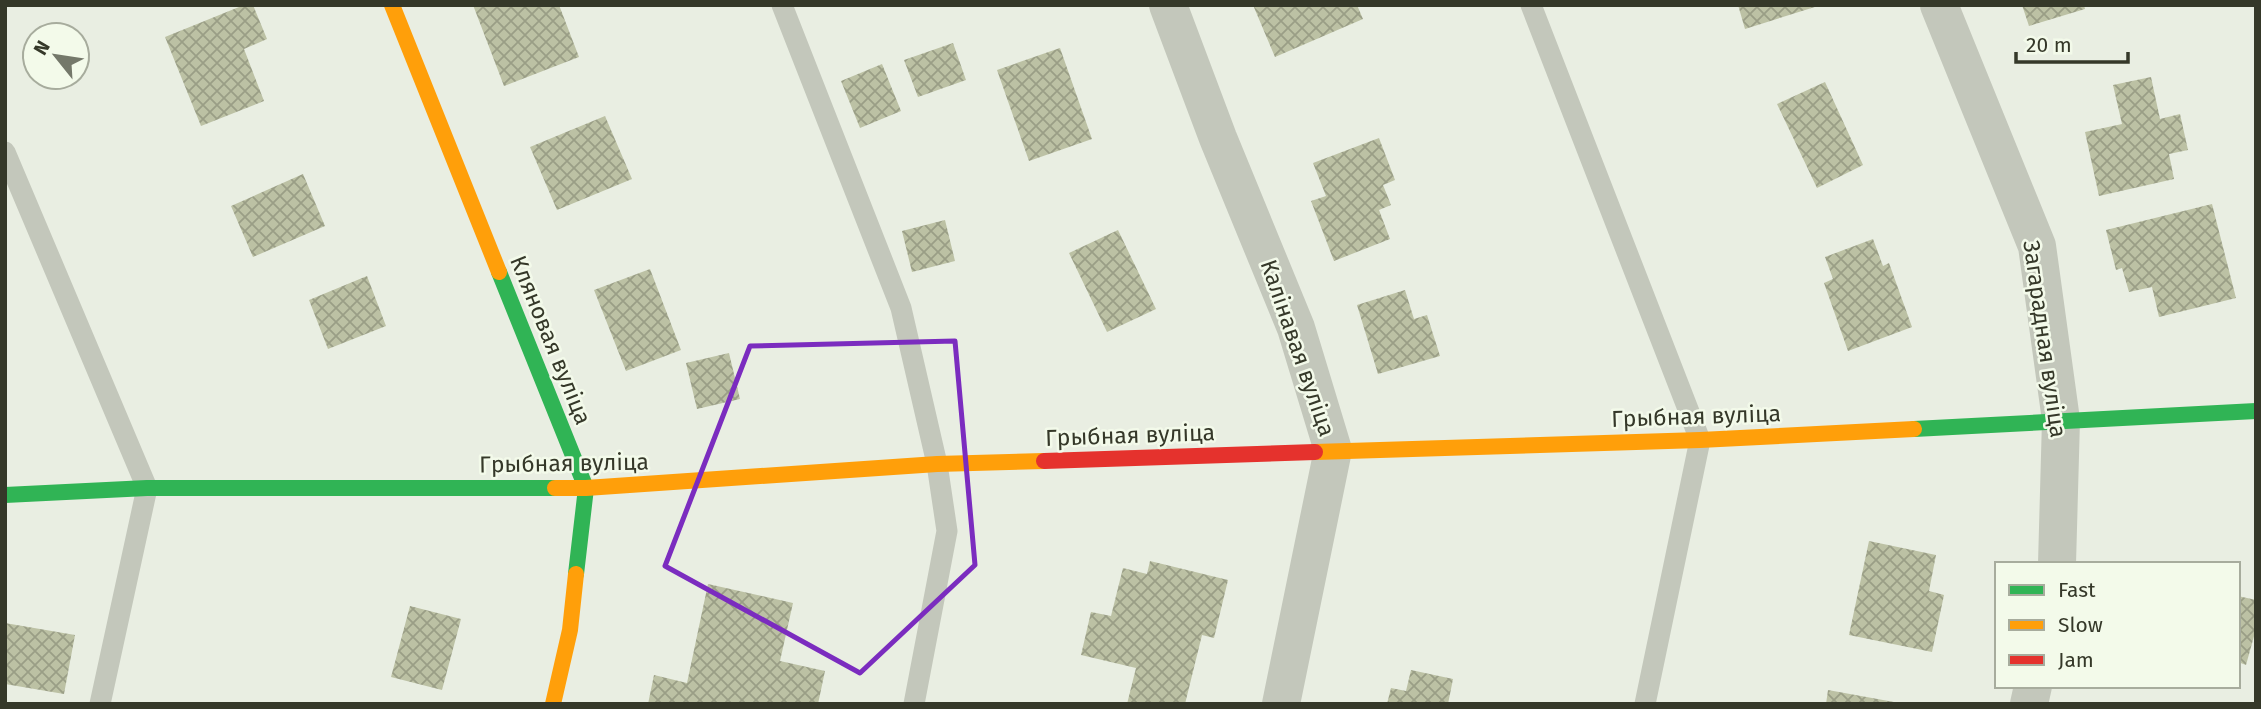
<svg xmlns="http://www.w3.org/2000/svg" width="2261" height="709" viewBox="0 0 2261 709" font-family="'Fira Sans',sans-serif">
<defs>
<pattern id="building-cross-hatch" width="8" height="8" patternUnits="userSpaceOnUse" patternTransform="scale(1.75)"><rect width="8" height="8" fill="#bcc1a4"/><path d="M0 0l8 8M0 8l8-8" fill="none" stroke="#9a9e86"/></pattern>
</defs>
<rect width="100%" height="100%" fill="#e9eee2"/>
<path fill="url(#building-cross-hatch)" d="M244,5H253L267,39L244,49L264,101L201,126L165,37Z
M473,5H559L579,57L504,86Z
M1253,5H1357L1363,19L1275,57Z
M1738,5H1818V6L1745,29Z
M2022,5H2084L2085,9L2029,26Z
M953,43L966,80L918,97L904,60Z
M1060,48L1092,139L1029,161L997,70Z
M882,64L901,111L860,128L841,81Z
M2151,77L2160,119L2180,114L2188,150L2169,154L2174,179L2099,196L2085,132L2122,124L2113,85Z
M1825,82L1863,165L1817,188L1777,104Z
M605,116L632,179L557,210L530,147Z
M1379,138L1395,180L1383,185L1391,205L1379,210L1390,239L1334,261L1311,201L1326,196L1313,163Z
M303,174L325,226L253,257L231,206Z
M2212,204L2236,298L2159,317L2152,287L2129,292L2122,268L2116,270L2106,230Z
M945,220L955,261L912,272L902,231Z
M1118,230L1156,309L1107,332L1069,253Z
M1873,239L1883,266L1889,263L1912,327L1848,351L1824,283L1833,279L1825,257Z
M650,269L681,350L626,371L594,290Z
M367,276L386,326L328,349L309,300Z
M1405,290L1414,319L1427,315L1440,356L1378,374L1357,305Z
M729,353L740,399L697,409L686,363Z
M1869,541L1936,555L1929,591L1944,595L1932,652L1849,635Z
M1150,561L1228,580L1214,638L1202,635L1185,704H1127L1136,668L1081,655L1091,612L1111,616L1123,568L1147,574Z
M708,584L793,603L780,661L825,671L818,704H648L654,675L687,683Z
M2238,596L2256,600V629L2246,665L2238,662Z
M410,606L461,619L442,690L391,677Z
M5,623L75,635L64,694L5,684Z
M1411,670L1453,679L1448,704H1387L1391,688L1406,691Z
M1828,690L1894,702V704H1826Z"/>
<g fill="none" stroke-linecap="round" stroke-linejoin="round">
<path stroke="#c3c7bb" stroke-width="21" d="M782,5L901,308L937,464L947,531L914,704
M1531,5L1700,440L1645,704
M5,152L147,488L100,704"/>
<path stroke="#c3c7bb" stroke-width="38" d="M1168,5L1218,138L1296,328L1333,450L1281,704
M1939,5L2037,246L2061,420L2057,564
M2029,704L2033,686"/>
<path stroke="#30b455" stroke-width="16" d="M499,272L586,488L576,574
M1914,429L2256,411
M5,495L147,488H555"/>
<path stroke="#ff9f0a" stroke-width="16" d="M392,5L499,272
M1315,452L1700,440L1914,429
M555,488H586L937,464L1044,461
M553,704L570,630L576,574"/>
<path stroke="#e5322d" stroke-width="16" d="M1044,461L1315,452"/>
</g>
<path fill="none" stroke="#7b2cbf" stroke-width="5" stroke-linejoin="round" d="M955,341L975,565L860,673L665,566L750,346Z"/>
<g text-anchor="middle" stroke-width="5" stroke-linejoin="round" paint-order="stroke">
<g font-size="23" fill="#353829" stroke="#f3faea">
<text transform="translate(2045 339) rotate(82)" y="8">Загарадная вуліца</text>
<text transform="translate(551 340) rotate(68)" y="8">Кляновая вуліца</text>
<text transform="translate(1298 348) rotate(71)" y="8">Калінавая вуліца</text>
<text transform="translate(1696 416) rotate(-2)" y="8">Грыбная вуліца</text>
<text transform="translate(1130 435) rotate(-2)" y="8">Грыбная вуліца</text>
<text transform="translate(564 463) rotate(-1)" y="8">Грыбная вуліца</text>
</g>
</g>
<rect width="2261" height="709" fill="none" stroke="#353829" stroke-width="14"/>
<rect x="1995" y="562" width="245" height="126" fill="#f3faea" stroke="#a7ac9d" stroke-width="2"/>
<rect x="2009" y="585" width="35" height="10" fill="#30b455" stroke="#a7ac9d" stroke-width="2"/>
<text x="2058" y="597" font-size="21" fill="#353829">Fast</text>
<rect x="2009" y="620" width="35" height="10" fill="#ff9f0a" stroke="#a7ac9d" stroke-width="2"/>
<text x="2058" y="632" font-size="21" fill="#353829">Slow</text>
<rect x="2009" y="655" width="35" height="10" fill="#e5322d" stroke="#a7ac9d" stroke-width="2"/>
<text x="2058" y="667" font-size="21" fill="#353829">Jam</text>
<g transform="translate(56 56) rotate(300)"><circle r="33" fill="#f3faea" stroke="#a7ac9d" stroke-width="2"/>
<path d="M0-5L12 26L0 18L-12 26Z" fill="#74786a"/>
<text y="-10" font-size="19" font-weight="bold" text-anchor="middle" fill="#353829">N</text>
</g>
<path d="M2016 52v10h112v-10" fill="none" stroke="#353829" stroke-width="3.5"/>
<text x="2026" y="52" font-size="21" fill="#353829" stroke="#f3faea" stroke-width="5" paint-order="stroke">20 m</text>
</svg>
